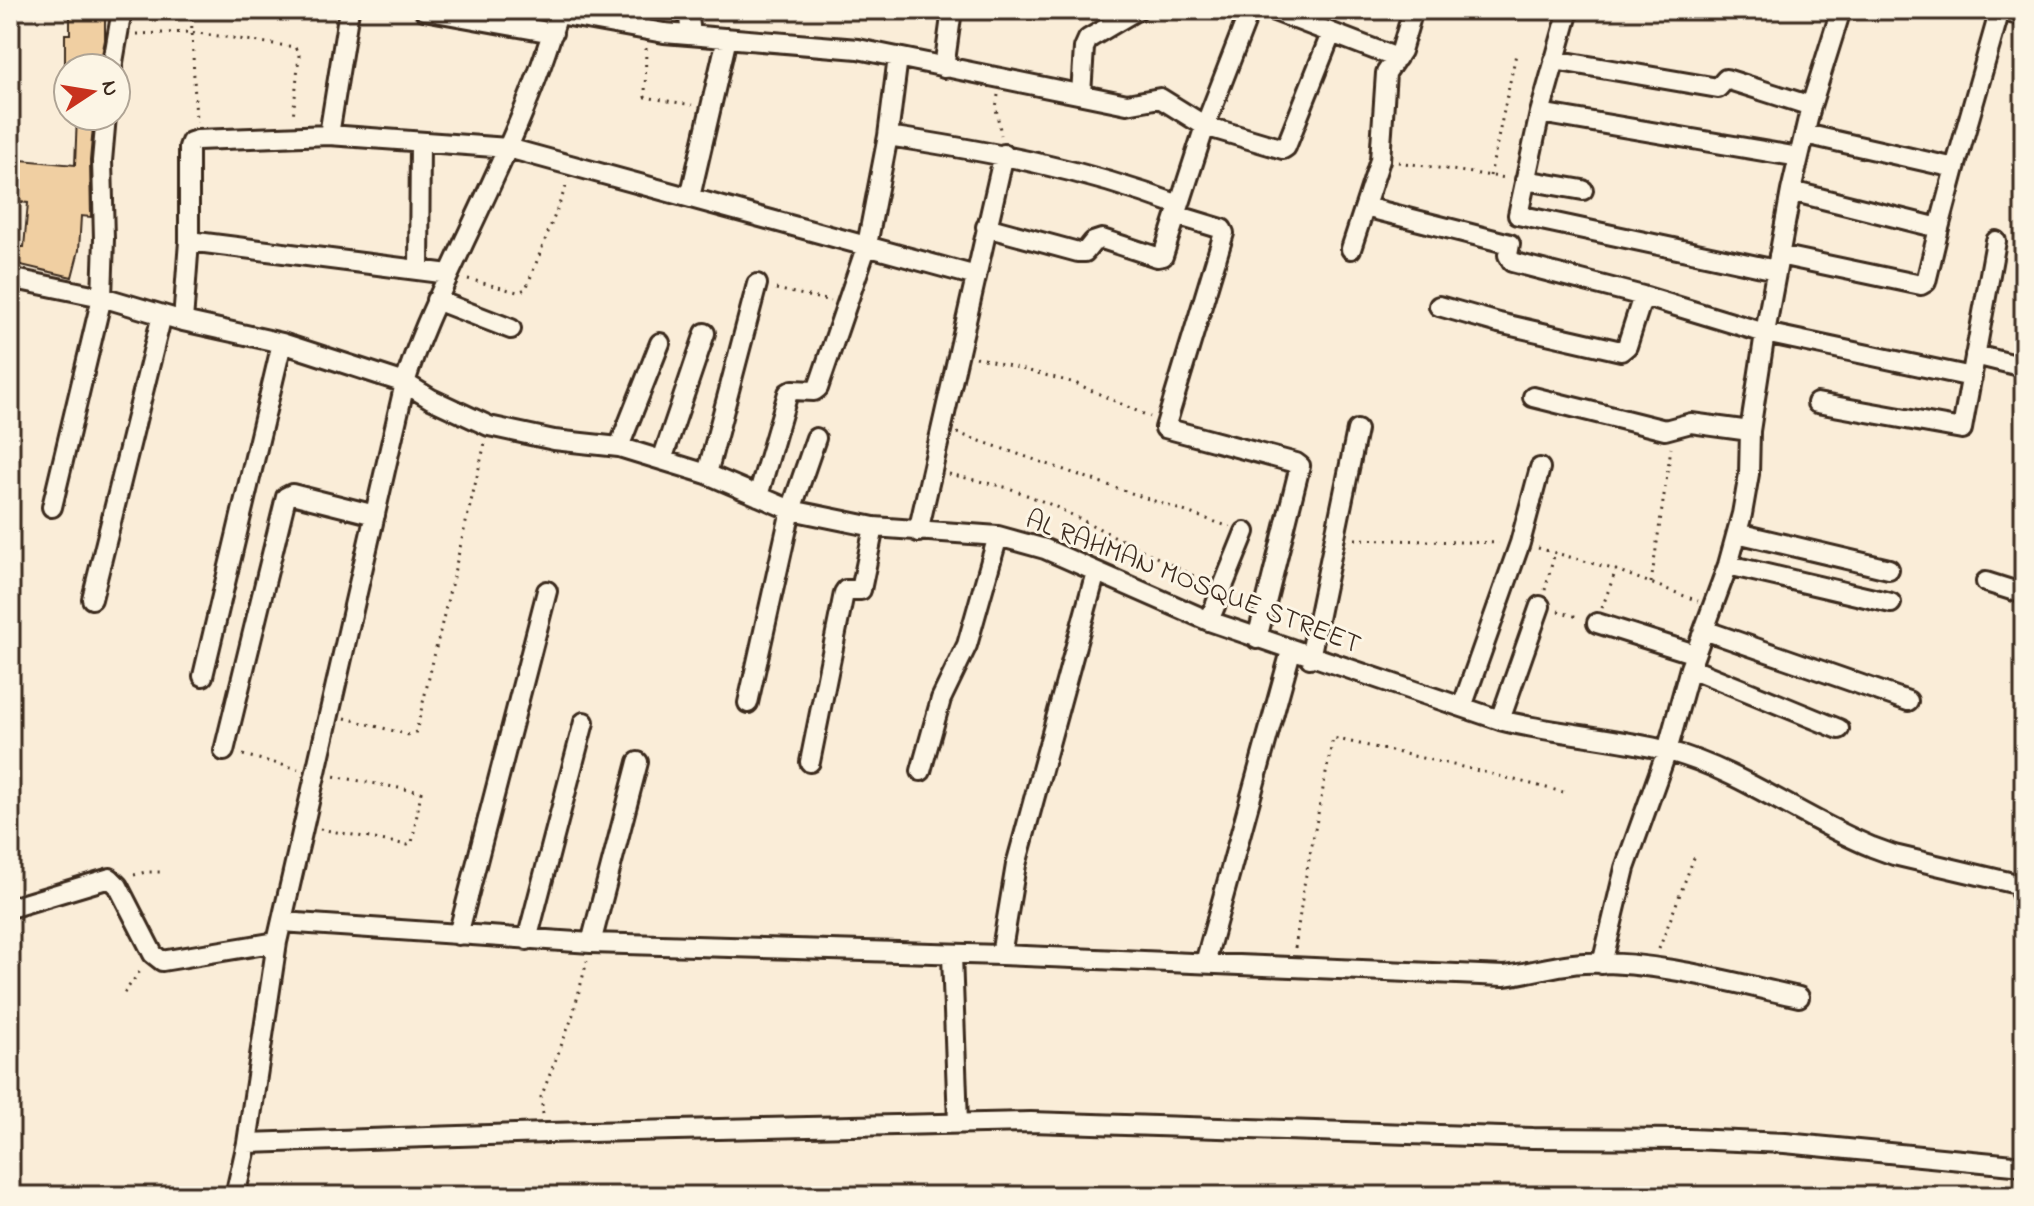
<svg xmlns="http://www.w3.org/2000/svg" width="2034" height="1206" viewBox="0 0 2034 1206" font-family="'Indie Flower',sans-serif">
<rect width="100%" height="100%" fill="#faedd8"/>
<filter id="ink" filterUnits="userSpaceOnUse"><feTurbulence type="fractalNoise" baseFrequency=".0125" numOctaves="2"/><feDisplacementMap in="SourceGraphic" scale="16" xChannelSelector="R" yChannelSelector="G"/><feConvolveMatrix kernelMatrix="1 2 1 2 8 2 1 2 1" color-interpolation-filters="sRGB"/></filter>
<g filter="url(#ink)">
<path fill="#f0cfa2" stroke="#3b2a1e" stroke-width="2" d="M70,10H105V40L100,65H65V34H70Z
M77,116H94L90,161L91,217L81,216L79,250L72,277L17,264L19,247H24L28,203L10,201V159L75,165Z"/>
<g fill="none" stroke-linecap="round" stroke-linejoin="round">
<defs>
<path id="minor" d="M424,10L553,33
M688,10L691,34
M1272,10L1397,58
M1569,10L1540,113L1799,157
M2002,10L2024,17
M558,14L664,33L858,49L1127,104L1160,98L1205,126L1283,149L1286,147L1331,34
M1554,60L1718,88L1726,79L1811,106L1791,191L1939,228L1955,168L1805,134
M112,68L122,10
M944,68L952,10
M1081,94L1084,48L1088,39L1137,10
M1811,106L1841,10
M1540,113L1518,215L1776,270
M329,135L349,10
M888,136C992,152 1080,168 1179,205
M1955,168L2000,10
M1525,180L1583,190
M690,197L727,38
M1365,207L1510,244L1508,255L1512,262L1643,296L1765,333L1972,377
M1176,215L1222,229L1224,233L1165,428L1296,463L1300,466L1257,639
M986,227L1078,252H1085L1093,242L1102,239L1157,257L1163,256L1205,126L1250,10
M189,241L449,274
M1351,249L1380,160L1386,73L1401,51L1413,10
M1779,255L1921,285L1926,282L1939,228
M419,270L420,142
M10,278L102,297L183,321L282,343L405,383L431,399L489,426L554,440L619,447L707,474L791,510L874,527L998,536L1045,549L1209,621L1500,720C1555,734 1614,737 1668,751C1740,770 1803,819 1872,847L1894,855L2017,884L2024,900
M436,300L511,329
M1439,306L1499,323L1621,351L1627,346L1643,296
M183,321L189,241V147L191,142L197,140L329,135L508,148L976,276
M1975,355L2024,367
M1533,397L1665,430L1691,423L1750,431
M1817,403L1962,429L1996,241
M619,447L660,343
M662,460L705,333
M707,474L757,284
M758,496L788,393L793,390L814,391L818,388L867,245L888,136L898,57
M52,507L102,297L104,239L102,161L106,116
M918,532L1004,154
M1737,533L1889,569
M1728,565L1891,603
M1986,582L2024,594
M92,599L162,315
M1209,621L1245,532
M1597,623L1695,654
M1704,630L1908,701
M1310,658L1357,430
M1690,668L1839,729
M203,676L282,343
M748,703L791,510L816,438
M1462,707L1520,543L1540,468
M1500,720L1540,606
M224,751L286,497L292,494L375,515
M810,762L844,593L846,590H861L874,527
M921,771L941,699L967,645L998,536
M10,908L110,878L118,886L153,954L162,961L277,942
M282,922L591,943L1001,955L1504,976C1531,973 1558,964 1584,963C1656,961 1730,982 1799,997
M458,935L547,591
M527,940L584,722
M591,943L638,762
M952,955L958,1123
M1001,955L1016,865L1096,572
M1205,963L1291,651
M1602,964L1625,868L1667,751L1690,668L1728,565L1742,514L1749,474L1750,431L1765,333L1791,191
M247,1143L547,1133L1031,1122L1533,1138L1689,1139L1785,1143L2024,1166
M235,1196L247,1143L277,942L405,383C420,333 443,288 464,242C500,166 536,91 559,10"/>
</defs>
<use href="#minor" stroke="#3b2a1e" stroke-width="24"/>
<path stroke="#3b2a1e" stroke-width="3" stroke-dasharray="2 6" stroke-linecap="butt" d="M191,10L196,122
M137,34L190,32L295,47L299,55L293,118
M646,48L645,97L692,105
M998,95L996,108L1001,135
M1398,162L1506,178
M1490,176L1516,54
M468,279L517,292L526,289L567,184
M776,289L831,301
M976,357L1075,383L1150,417
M957,433L1230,527
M949,474L1009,488L1052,505L1206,582
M1355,539L1499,543
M1538,548L1616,570L1698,601
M1651,583L1671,448
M1545,590L1555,552
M1602,608L1616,570
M1558,611L1581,618
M345,718L409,735L416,732L485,443
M243,755L298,769
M320,829L408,845L412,843L421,792L333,776
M134,875L146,872H163
M1295,948L1304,885L1333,738L1471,769L1563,792
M1659,949L1695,855
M124,993L141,970
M543,1114L541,1097L572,1018L587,961"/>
<use href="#minor" stroke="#fcf5e5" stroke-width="18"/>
</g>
</g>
<g text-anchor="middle" stroke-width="6" stroke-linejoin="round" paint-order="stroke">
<g font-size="28" fill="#3b2a1e" stroke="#fcf5e5">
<text transform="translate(1194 580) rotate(21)" y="10">AL RAHMAN MOSQUE STREET</text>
</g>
</g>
<rect width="2034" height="1206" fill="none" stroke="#fcf5e5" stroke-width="40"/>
<rect x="20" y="20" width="1994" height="1166" fill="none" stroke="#3b2a1e" stroke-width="3" filter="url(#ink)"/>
<g transform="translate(92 92) rotate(78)"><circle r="38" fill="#fcf5e5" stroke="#afa495" stroke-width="2"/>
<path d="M0-6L14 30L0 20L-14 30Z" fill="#c8321e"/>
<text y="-12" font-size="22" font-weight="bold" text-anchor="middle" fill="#3b2a1e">N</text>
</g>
</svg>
